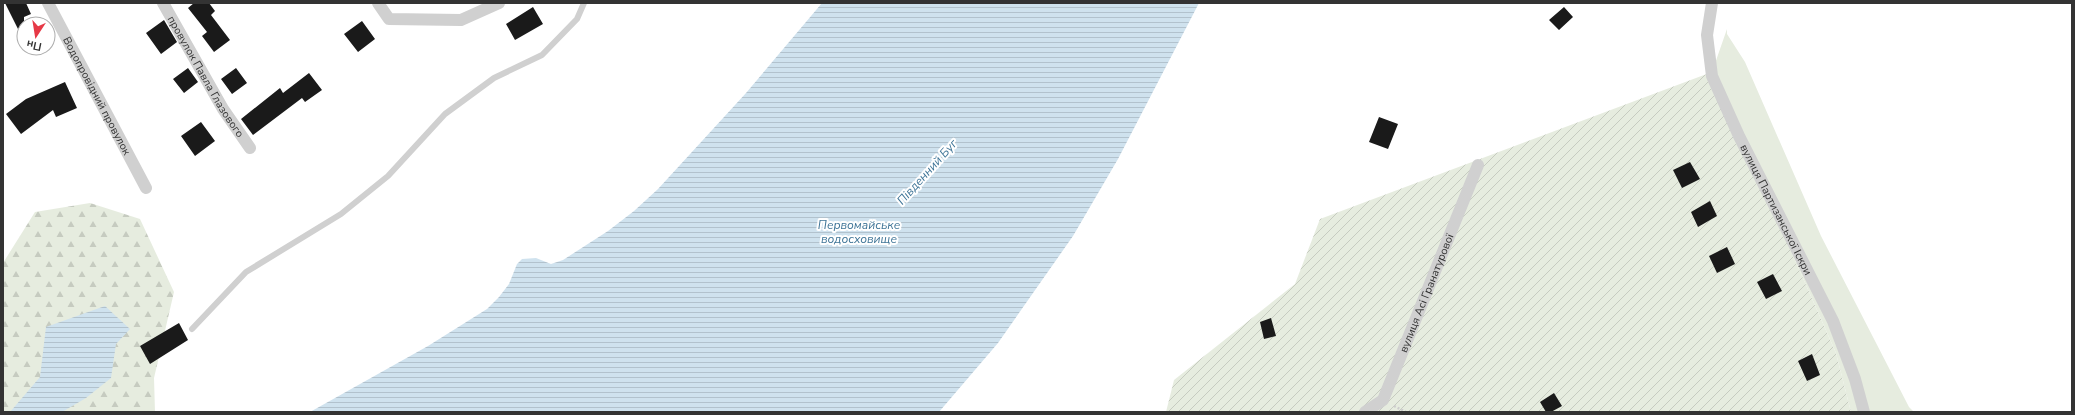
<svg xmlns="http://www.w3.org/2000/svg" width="2075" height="415" viewBox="0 0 2075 415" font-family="'Nunito Sans',sans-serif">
<defs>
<pattern id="forest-firs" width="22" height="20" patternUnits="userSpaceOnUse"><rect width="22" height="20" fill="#e6ecdf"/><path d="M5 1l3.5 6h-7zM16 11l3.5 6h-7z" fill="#c6cbc0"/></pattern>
<pattern id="garden-furrows" width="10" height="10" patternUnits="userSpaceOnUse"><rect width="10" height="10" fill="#e6ecdf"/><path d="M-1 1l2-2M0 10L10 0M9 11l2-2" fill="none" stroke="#c6cbc0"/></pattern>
<pattern id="water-rules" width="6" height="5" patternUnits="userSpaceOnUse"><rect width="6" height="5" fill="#cfe2ee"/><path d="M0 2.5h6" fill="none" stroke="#b2c2cd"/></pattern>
</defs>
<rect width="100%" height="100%" fill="#fff"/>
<path fill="#e6ecdf" d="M1727,29V34L1745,62L1821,236L1909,407L1914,412H1851L1836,353L1712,72Z"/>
<path fill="url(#forest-firs)" d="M90,203L140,219L174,292L154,378L155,412H3V263L35,212Z"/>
<path fill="url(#garden-furrows)" d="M1712,72L1836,353L1851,412H1166L1174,380L1295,284L1320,219Z"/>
<path fill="url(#water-rules)" d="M822,3H1199L1118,159L1073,236L998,343L939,412H310L428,346L487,309L499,297L509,284L517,264L522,259L536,258L551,264L563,260L608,231L634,211L658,189L746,93Z
M105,306L130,329L116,344L111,378L86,398L62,412H10L40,377L46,327Z"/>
<path fill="#1a1a1a" d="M5,3H26L31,14L24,17V41Z
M194,3H209L215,11L211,15L230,40L214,52L202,36L207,32L188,8Z
M533,7L543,24L515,40L506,24Z
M1564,7L1573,17L1559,30L1549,20Z
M164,20L177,42L161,54L146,33Z
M362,21L375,39L358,52L344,34Z
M188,68L198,82L184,93L173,79Z
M236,68L247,83L232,94L221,79Z
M309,73L322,90L305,102L302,98L253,135L241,119L280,88L283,93Z
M65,82L77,108L56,117L53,110L21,134L6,114L26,99Z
M1379,117L1398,124L1388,149L1369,142Z
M201,122L215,141L195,156L181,136Z
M1690,162L1700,179L1682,188L1673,170Z
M1710,201L1717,216L1698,227L1691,212Z
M1727,247L1735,264L1717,273L1709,256Z
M1773,274L1782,291L1766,299L1757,282Z
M1271,318L1276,336L1264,339L1260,322Z
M179,323L188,340L150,364L140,346Z
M1812,354L1820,375L1807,381L1798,361Z
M1554,393L1562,406L1551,412H1546L1540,402Z"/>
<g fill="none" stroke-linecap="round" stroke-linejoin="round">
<path stroke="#cdcdcd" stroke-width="2.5" stroke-dasharray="2 2" stroke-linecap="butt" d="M1394,406L1406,412"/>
<path stroke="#d0d0d0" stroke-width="6" d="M192,329L246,272L341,214L388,176L445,114L494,78L542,55L577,19L584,3"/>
<g stroke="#d0d0d0" stroke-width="12">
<path id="s1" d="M48,3L146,188"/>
<path id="s2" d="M163,3L223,109L250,148"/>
<path d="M378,3L389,19L461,20L499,3"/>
<path id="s3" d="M1712,3L1707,35L1712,76L1739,136L1833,321L1855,379L1864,412"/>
<path id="s4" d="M1365,412L1383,400L1478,165"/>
</g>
</g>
<g text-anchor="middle" stroke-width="4" stroke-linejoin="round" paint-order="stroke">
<g font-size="11" fill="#333" stroke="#fff">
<text dy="4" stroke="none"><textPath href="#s2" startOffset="85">провулок Павла Глазового</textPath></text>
<text dy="4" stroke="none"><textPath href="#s1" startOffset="105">Водопровідний провулок</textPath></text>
<text dy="4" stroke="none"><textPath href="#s3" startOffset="222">вулиця Партизанської Іскри</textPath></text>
<text dy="4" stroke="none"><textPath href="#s4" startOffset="137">вулиця Асі Гранатурової</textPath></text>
</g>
<g font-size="12" font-style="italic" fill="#3f7597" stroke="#fff">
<text transform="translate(927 172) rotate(-48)" y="4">Південний Буг</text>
<text x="859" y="229">Первомайське<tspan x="859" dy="14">водосховище</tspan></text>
</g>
</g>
<rect width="2075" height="415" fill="none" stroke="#333333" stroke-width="8"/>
<g transform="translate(36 36) rotate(192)"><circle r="19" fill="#ffffff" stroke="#adadad"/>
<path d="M0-3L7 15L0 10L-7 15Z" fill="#e63946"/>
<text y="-6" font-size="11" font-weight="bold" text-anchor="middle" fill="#333333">Пн</text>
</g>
</svg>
